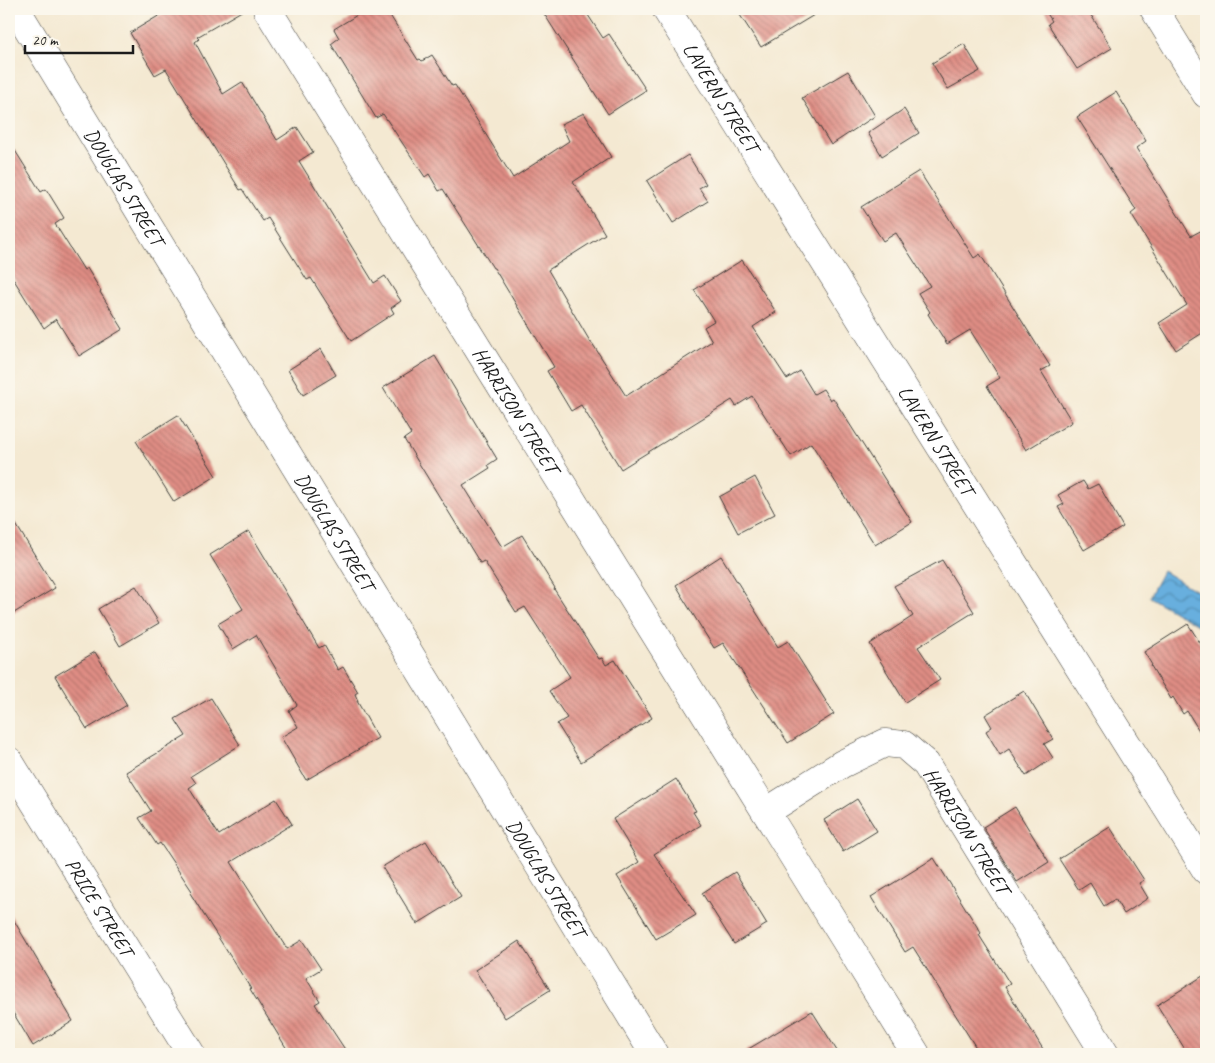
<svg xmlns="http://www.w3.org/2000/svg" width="1215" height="1063" viewBox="0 0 1215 1063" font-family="Caveat,sans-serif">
<defs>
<pattern id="water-waves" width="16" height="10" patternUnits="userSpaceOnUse" patternTransform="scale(1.25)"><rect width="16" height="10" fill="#67afde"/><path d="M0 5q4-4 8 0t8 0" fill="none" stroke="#548eb3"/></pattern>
<pattern id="building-back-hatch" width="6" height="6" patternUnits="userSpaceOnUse" patternTransform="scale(1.25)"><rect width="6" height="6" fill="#df8d84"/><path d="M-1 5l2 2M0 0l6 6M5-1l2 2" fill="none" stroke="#b4726b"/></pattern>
</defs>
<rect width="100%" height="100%" fill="#fbf7ec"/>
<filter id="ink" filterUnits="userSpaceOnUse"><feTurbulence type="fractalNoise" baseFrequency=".02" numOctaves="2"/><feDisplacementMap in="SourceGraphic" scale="10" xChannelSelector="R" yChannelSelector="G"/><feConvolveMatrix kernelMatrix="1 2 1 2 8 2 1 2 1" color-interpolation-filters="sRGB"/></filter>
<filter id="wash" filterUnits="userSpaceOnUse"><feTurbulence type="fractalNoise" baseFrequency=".0096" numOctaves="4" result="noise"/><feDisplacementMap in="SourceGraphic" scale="20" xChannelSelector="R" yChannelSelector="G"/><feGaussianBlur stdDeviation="1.12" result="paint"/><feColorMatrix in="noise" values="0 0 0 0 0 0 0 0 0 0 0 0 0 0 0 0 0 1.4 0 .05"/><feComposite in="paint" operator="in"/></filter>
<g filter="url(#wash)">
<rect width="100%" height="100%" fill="#f4e9d2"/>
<path fill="url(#water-waves)" stroke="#42667d" d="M1163,571L1206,597V624L1199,626L1149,597Z"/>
<g id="blocks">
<path fill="url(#building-back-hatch)" d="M170,9H245L197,37L199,39L195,42L223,94L242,82L277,140L297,127L313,152L299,161L374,283L385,276L401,301L391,308L394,313L351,341L311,278L307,280L268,218L263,221L242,189L240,190L166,69L155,75L130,33Z
M367,9H386L418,60L420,59L422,61L432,55L452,86L455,85L513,178L569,141L561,124L584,113L611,157L573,182L605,234L548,270L591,343H592L626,396L712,341L704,327L714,321L694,290L742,260L776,312L753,327L787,379L800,371L814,394L823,389L830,400L833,398L912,522L875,545L811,443L791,456L752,396L736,406L732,400L621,469L581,405L571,411L547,371L554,367L494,268H493L443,189L439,191L429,174L425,177L383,114L376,118L331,44L339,38L334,29Z
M541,9H584L603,38L609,34L646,90L608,114Z
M736,9H824L761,47Z
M1044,9H1087L1112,48L1077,69L1048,24L1052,21Z
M964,44L980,71L948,89L932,63Z
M848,71L875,116L831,145L802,98Z
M1116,92L1146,141L1136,148L1191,236L1206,228V336L1204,332L1176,350L1159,323L1187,305L1131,214L1136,210L1077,117Z
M904,109L919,133L882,156L868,133Z
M9,141L41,192L46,189L64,218L55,224L84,270L87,268L101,291L100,292L123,329L79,356L56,319L44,328L9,272Z
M688,155L706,184L699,188L708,201L673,223L647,181Z
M919,171L974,258L980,254L1050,366L1041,371L1072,422L1026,450L987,386L1000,378L970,330L947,344L928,314L930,312L918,293L930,286L896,233L883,241L861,207Z
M321,349L336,375L303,395L288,370Z
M435,356L497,459L488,465L490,468L463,485L502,547L522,535L555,588L554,589L599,659L602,658L606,665L615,660L636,693H637L652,718L581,762L557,724L567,718L549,691L570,677L525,607L516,612L484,561L480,563L404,439L411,434L383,388Z
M178,415L216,476L174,502L136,441Z
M755,477L775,514L738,533L719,497Z
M1083,481L1088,489L1098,484L1123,527L1084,550L1058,507L1064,504L1058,495Z
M9,513L55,588L9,616Z
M249,531L319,648L324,645L338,670L343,667L358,692L355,694L358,701H357L378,738L306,780L281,737L298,727L289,711L297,705L256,635L233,649L218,624L243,609L210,555Z
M721,556L778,647L788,641L834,714L788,743L723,643L714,648L681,595H682L676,585Z
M942,560L974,612L918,647L940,680L905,702L870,644L913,616L894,586Z
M136,586L159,623L120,646L98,609Z
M1188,624L1206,652V742L1187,711L1183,714L1173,697L1171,699L1151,666L1152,665L1144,652Z
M95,652L127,705L87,729L55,676Z
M1024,691L1053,739L1044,744L1053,758L1026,776L1009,749L1000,755L986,731L992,727L985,715Z
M211,698L240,745L191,776L196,783L189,788L219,835L276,799L292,824L231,862L287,949L302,940L321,969L306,978L320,1001L315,1004L348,1054H290L250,989H251L190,893L192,891L160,843L157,845L139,818L151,811L126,772L186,736L175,719Z
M676,779L696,811L693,812L701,825L654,854L696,915L656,939L617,876L639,862L613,819Z
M857,799L877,831L843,852L824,820Z
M1015,807L1049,862L1017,882L983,827Z
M1110,827L1144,880L1139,883L1148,898L1124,914L1115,899L1104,906L1090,883L1079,890L1059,859Z
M426,841L461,897L417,924L382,867Z
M934,858L981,933L979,935L1010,984L1005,987L1046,1054H980L913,947L905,952L871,897Z
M735,872L767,924L734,944L702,893Z
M9,912L73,1021L33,1046L9,1006Z
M519,941L550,990L505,1018L475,970Z
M1206,974V1054H1188L1157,1005Z
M812,1011L839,1054H740Z"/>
</g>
</g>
<g filter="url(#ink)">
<use href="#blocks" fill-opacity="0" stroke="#3c3b37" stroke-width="1"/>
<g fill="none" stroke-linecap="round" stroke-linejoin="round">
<defs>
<g id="minor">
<path id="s1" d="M16,9L654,1054"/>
<path id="s2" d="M267,9L916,1054"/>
<path id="s3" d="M666,9L1206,870"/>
<path d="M1154,9L1206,94"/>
<path id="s4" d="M9,761L191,1054"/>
<path id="s5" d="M766,812L842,764L885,743L904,745L926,764L1105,1054"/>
</g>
</defs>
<use href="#minor" stroke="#3c3b37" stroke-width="29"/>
<use href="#minor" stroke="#fff" stroke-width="28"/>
</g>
</g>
<g text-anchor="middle" stroke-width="4.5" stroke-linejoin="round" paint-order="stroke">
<g font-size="20" fill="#1c1c1c" stroke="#fbf7ec">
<text dy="7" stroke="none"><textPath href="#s3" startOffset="104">LAVERN STREET</textPath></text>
<text dy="7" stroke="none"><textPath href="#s1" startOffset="208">DOUGLAS STREET</textPath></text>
<text dy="7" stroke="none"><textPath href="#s2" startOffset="472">HARRISON STREET</textPath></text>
<text dy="7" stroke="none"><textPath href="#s3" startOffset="509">LAVERN STREET</textPath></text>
<text dy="7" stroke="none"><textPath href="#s1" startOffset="612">DOUGLAS STREET</textPath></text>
<text dy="7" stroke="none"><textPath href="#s5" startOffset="264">HARRISON STREET</textPath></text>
<text dy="7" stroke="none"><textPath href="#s1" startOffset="1018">DOUGLAS STREET</textPath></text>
<text dy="7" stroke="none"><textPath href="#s4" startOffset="172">PRICE STREET</textPath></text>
</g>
</g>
<rect width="1215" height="1063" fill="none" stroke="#fbf7ec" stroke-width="30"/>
<path d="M25 45v8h108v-8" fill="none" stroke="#1c1c1c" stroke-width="2.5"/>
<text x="32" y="45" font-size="15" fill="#1c1c1c" stroke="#fbf7ec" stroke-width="4" paint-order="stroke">20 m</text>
</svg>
